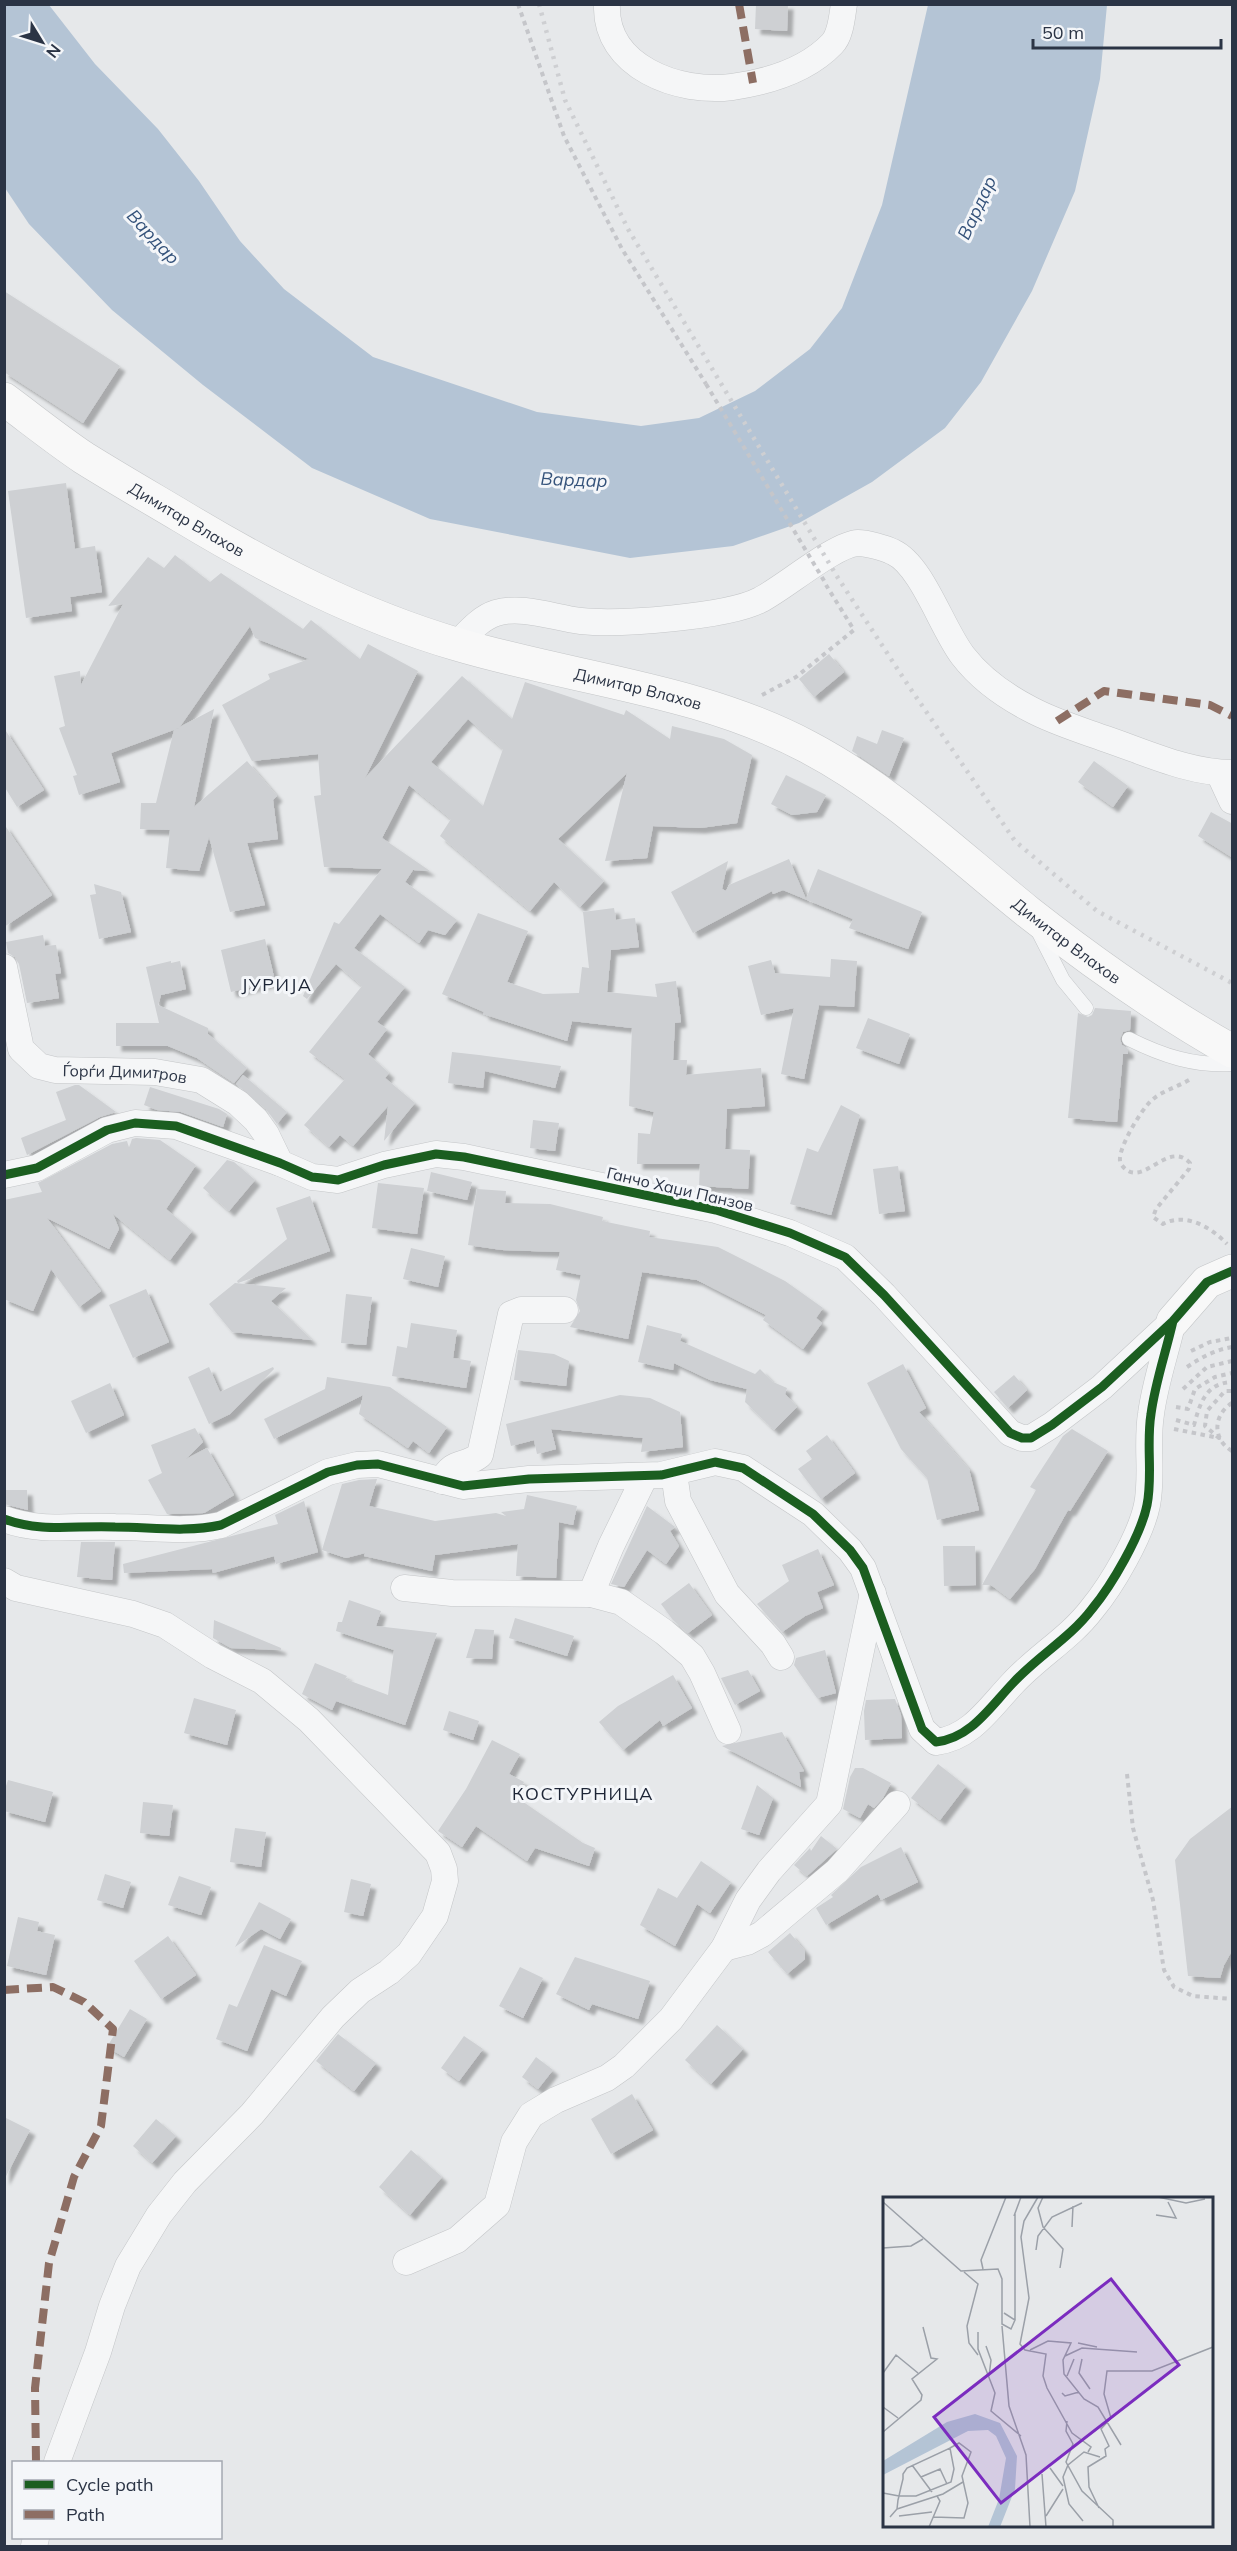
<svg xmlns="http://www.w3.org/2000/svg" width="1237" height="2551" viewBox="0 0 1237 2551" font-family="Mulish,sans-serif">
<defs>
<filter id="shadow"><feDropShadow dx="5.5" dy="5.5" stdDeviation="1.5" flood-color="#0004"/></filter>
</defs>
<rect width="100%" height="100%" fill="#e6e8ea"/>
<path fill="#b4c4d5" d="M4,5H49L95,64L158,129L199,181L240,241L284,289L373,357L537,412L641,426L699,418L755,391L810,349L842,308L882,205L928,5H1107L1100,79L1075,191L1032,291L981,382L945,428L872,482L799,523L733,546L630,558L430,519L312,468L203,385L112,310L29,224L5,188Z"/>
<path fill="#ced0d3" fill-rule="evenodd" filter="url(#shadow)" d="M756,4H788L787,31L755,29Z
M4,291L120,366L83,423L4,372Z
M66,483L75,549L95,546L102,592L70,597L72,611L26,618L8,491Z
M175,555L210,582L221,573L303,629L311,620L360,659L368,644L418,671L365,778L462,676L512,719L525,682L624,715L626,710L670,739L672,726L724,739L752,755L737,823L700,828L653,826L647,858L605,861L627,773L558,839L604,881L580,907L554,882L530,911L440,836L451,819L409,785L382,838L430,871L413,870L405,882L457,920L445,935L428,930L419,943L380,914L354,948L405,987L377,1022L387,1029L368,1054L389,1073L385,1078L415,1103L384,1141L388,1106L353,1146L340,1135L329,1147L304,1125L345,1079L309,1052L362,986L336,964L307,999L303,996L334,922L339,924L382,869L324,867L314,796L321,795L318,754L252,761L222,705L270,679L268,674L309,659L255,638L250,626L179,728L111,753L120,782L79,795L73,776L77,775L59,728L65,726L54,676L80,671L81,685L123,604L108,606L148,557L164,568ZM468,719L503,749L483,806L431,762Z
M829,654L844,672L814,697L799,679Z
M214,709L194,807L247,761L277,796L273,800L278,839L247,843L265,905L230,912L209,837L199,871L166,868L170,830L140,829L141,803H156L174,730Z
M4,728L44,790L17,807L4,786Z
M882,730L904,738L889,776L852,751L857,736L877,744Z
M1094,761L1128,786L1113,807L1078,782Z
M786,775L826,795L817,812L792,815L771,804Z
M1211,812L1233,824V858L1198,836Z
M4,824L52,895L4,927Z
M789,859L806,899L818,869L922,912L908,949L849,928L853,919L783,890L773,894L772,891L693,933L671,892L728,861L722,889L726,891L729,885Z
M94,884L121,892L131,932L99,939L90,895L96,894Z
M614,908L616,920L635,918L639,947L611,950L607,992L657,997L655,984L676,981L681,1022L675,1023L673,1060H687L686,1075L761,1068L765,1106L727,1109L725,1149L750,1150L748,1189L699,1186L700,1164H637L638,1133L650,1134L654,1112L629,1106L632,1028L572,1021L567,1041L483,1014L484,1012L442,994L478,913L528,931L507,982L543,994L579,993L582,967L589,968L583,912Z
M43,935L45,946L56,945L61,973L55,974L59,998L27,1003L19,964L15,957L8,953L6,942Z
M265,939L275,981L231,992L221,950Z
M831,959L857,961L854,1007L819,1005L804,1079L781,1074L794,1008L761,1015L748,966L771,960L775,973L830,977Z
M171,961V963L180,961L186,989L161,995L158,1005L208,1028V1034L247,1068L234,1083L197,1058L168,1046H116V1023H159L146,967Z
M1095,1008L1131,1011L1130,1030L1123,1032L1120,1039L1122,1045L1128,1049V1054H1123L1117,1122L1068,1118L1078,1013L1088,1017L1092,1015Z
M868,1018L910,1034L899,1064L856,1048Z
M452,1052L479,1055L561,1066L555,1088L485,1071L483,1088L448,1083Z
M243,1075L287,1112L277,1124L266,1109L236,1084Z
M75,1085H79L116,1112L100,1117L27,1155L21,1138L66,1120L56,1092Z
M150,1087L219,1109L227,1114L223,1127L181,1112L157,1110L144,1105Z
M841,1105L860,1115L831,1215L790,1204L807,1148L818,1152Z
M533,1120L559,1123L555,1151L530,1148Z
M136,1138L160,1140L196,1165L166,1209L192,1231L170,1260L113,1214L119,1229L109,1249L47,1218L101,1291L79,1307L51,1269L33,1311L4,1299V1200L42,1192L38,1183L112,1144L127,1141L129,1148L132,1139Z
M227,1160L234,1162L255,1180L229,1211L203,1188Z
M898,1166L905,1211L879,1214L873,1169Z
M431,1172L472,1182L467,1200L427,1191Z
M378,1183L424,1188L417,1234L372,1228Z
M477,1189L506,1191L505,1203L550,1204L603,1217L602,1221L650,1231L649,1237L718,1247L785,1281L823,1308L816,1318L822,1323L803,1349L763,1320L766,1315L697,1280L642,1272L628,1339L570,1327L580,1311L576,1300L581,1275L556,1270L560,1252L502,1250L468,1245Z
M310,1196L330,1251L238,1283L237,1281L287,1239L276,1208Z
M411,1248L445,1256L438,1287L403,1279Z
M235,1283L286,1288L271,1301L312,1340L232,1332L209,1304Z
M146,1289L169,1342L133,1358L109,1305Z
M346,1294L372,1297L366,1345L341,1343Z
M411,1323L457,1330L453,1358L471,1361L466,1388L392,1376L397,1346L407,1348Z
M647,1325L682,1334L680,1341L755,1374L760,1369L773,1382L787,1388L785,1394L797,1407L774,1430L745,1402L747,1389L710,1380L674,1363L673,1370L638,1362Z
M518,1350L554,1354L569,1361L566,1386L514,1380Z
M903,1364L926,1408L919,1412L969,1469L979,1510L937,1520L927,1478L901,1449L867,1383Z
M209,1367L220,1392L273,1367L274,1369L230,1414L209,1424L188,1377Z
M1014,1375L1027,1390L1008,1408L994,1392Z
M327,1377L390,1387L447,1427L429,1453L413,1441L408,1448L359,1414L363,1395L274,1439L264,1419L325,1389Z
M110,1383L124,1415L86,1433L71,1401Z
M620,1395L650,1398L680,1412L683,1447L641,1452L643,1438L551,1429L556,1449L537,1454L534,1440L511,1446L506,1424Z
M195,1428L203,1442L186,1459L207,1448L234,1495L204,1513L167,1514L148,1480L162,1473L151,1445Z
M1072,1429L1108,1451L1070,1511L1068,1510L1035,1569L1010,1599L991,1585H982L1036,1490L1030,1487L1063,1436Z
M827,1435L855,1473L821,1499L798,1469L812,1459L806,1451Z
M377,1479L369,1506L435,1521L496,1513L506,1516L501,1512L524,1509L527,1495L577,1506L573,1525L559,1522L556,1578L516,1576L518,1544L435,1555L432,1571L364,1556L365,1553L346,1558L322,1550L342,1484L359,1480Z
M4,1490H27L28,1510L4,1504Z
M304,1501L318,1552L276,1564L274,1556L213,1573L212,1569L124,1573L123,1564L278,1524L275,1515Z
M647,1506L675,1527L670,1531L679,1546L666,1564L647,1550L624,1587L611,1584Z
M81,1542H115L112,1580L77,1577Z
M943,1546H975L976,1585L944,1586Z
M818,1549L834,1585L817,1592L823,1608L805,1616L782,1632L757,1604L789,1581L782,1565Z
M689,1583L712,1615L688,1633L673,1620L661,1604Z
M349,1600L381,1611L376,1626L437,1633L405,1725L336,1701L332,1710L302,1694L315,1663L347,1676L345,1679L388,1695L394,1650L336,1631L338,1622H342Z
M515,1618L574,1636L567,1656L509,1638Z
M214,1620L281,1648V1650L231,1648L213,1638Z
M475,1629L494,1630L492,1659L466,1658Z
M825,1650L836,1693L817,1698L794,1665L796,1658Z
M748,1670L760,1691L735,1705L721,1678Z
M673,1675L692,1708L663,1726L660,1720L623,1750L599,1722L618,1706Z
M194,1698L236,1710L227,1745L184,1733Z
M895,1699L901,1715L902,1738L865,1740L864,1711L866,1700Z
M449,1711L479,1721L473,1740L443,1730Z
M782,1732L804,1771L799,1772L801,1787L722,1746Z
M492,1740L520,1754L509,1774L524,1782L516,1797L583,1843L595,1848L589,1866L535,1848L527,1861L476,1826L462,1847L438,1831L466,1789Z
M938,1764L966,1786L940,1820L911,1798Z
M855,1768H863L891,1783L883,1798L874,1808L868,1804L860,1818L843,1809L850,1777Z
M8,1780L53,1792L45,1822L4,1811V1792Z
M757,1785L773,1798L759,1835L741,1829Z
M143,1802L173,1805L169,1836L140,1833Z
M1233,1806V1949L1224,1965L1220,1978L1188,1976L1175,1860L1190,1839Z
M235,1828L266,1832L261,1867L230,1862Z
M821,1836L837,1849L807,1876L794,1865L810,1848L811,1851Z
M901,1847L918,1882L881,1900L878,1894L826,1925L816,1908L833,1897L831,1895L861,1867Z
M701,1861L731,1882L710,1913L697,1904L675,1946L640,1925L658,1888L677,1898Z
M105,1874L131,1882L123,1908L97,1900Z
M179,1876L211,1887L201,1915L168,1905Z
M351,1879L371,1884L363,1916L344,1912Z
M259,1902L291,1919L280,1939L261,1929L235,1947Z
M18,1917L39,1922L37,1931L55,1935L46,1975L7,1966Z
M790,1933L805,1951V1959L787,1974L768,1952Z
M168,1936L196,1975L161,1999L134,1961Z
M264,1945L302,1961L286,1996L271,1989L247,2051L216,2039L229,2004L237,2007Z
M575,1957L650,1981L638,2019L592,2004L589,2010L556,1994Z
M520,1967L543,1978L523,2018L499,2006Z
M130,2009L147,2019L124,2057L107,2047Z
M717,2025L743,2049L711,2084L685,2060Z
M338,2034L376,2063L354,2091L316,2061Z
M464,2036L483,2049L459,2081L441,2068Z
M536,2057L553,2070L538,2089L522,2077Z
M632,2094L653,2130L611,2154L591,2119Z
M4,2117L30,2130L4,2180Z
M156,2119L176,2136L152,2163L133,2146Z
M411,2150L442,2177L410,2215L379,2187Z"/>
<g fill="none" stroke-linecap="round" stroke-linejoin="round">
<defs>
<path id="lane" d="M1037,929L1063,980L1086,1008
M1129,1039C1163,1056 1194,1066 1232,1064"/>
<g id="street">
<path d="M607,4C604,67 679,94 732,87C767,82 807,70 832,44C841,35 842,16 844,4"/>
<path d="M457,644C468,633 480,618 496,613C522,605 555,618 581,621C619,625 727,617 760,600C784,588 835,544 858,543C867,543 885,548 893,552C922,565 942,629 963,656C980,678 1005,696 1030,709C1054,722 1081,730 1106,739C1147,753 1189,773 1232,773"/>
<path d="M1219,773L1232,801"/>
<path id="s1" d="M4,967L21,1049L39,1066L55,1070L155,1072L201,1080L238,1103L256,1120L266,1134L280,1163"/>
<path d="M4,1175L37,1168L107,1130L135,1123L176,1126L280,1163L312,1177L322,1178L338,1180L384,1165L436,1154L464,1157L716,1210L790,1233L845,1257L884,1295L1010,1433L1022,1438H1031L1052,1425L1102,1387L1173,1321"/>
<path d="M674,1473L678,1501L727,1594L773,1644L781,1657"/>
<path d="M442,1481C453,1459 464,1468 480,1455L511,1314L521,1310H565"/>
<path d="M4,1519C42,1533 76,1525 115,1527C150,1527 186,1533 221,1525L328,1472L357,1465L378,1464L463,1486L529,1479L661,1475L715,1462L743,1468L813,1514L850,1550L863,1568L922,1729L936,1742C971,1738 990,1707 1013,1683C1038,1656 1070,1638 1092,1609C1112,1585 1141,1535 1147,1505C1153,1476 1146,1444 1151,1414C1155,1383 1166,1352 1173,1321"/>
<path d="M4,1581L16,1588L133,1614L165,1625L213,1656L262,1681L309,1720L438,1853L444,1869L445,1881L435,1916L409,1954L389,1972L360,1991L333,2017L252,2114L185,2182L159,2215L128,2266L112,2306L98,2352L57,2462"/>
<path d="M404,1588L452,1593L591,1594L621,1602L664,1632L692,1656L702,1673L728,1731"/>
<path d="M591,1594L611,1546L645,1476"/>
<path d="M724,1948L747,1942L762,1934L837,1871L897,1804"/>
<path d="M406,2262L457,2240L497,2205L514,2142L531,2115L556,2100L607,2078L624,2066L671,2019L724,1948L748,1900L769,1871L829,1804L873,1593"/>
<path d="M34,2546L36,2538"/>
</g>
<g id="secondary">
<path id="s2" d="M4,399C31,419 57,440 84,458C116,478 149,497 181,516C269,569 358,615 456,644C573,679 699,689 808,747C890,790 957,855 1028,912C1093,963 1161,1011 1232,1051"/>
<path d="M1173,1321L1207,1282L1232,1271"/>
</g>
</defs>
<use href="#lane" stroke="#c4c6c8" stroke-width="15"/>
<use href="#street" stroke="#c4c6c8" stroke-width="27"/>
<use href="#secondary" stroke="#c4c6c8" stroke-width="34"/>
<path stroke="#c5c6ca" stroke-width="4" stroke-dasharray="4.5 4.5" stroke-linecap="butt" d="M518,4L564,136L622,249L706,384
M762,695L796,677L854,630L826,585
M1189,1080C1177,1087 1162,1091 1152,1100C1143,1107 1114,1153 1121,1164C1141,1193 1167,1138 1190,1163L1189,1169L1156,1209L1153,1217L1163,1224C1185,1212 1211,1227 1227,1244
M1191,1351L1210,1342L1232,1338
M1187,1367C1202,1357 1215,1350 1232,1347
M1183,1389L1207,1367L1232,1361
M1232,1403C1213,1415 1212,1439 1232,1451
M1176,1407L1188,1409L1195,1389L1215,1377L1232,1373
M1176,1420L1194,1425C1200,1403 1206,1383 1232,1382
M1174,1429L1219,1438L1205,1426L1207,1411L1225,1391H1232
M1127,1774L1133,1828L1153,1900L1164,1970L1174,1987L1193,1996L1232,1999"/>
<use href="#lane" stroke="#f5f6f7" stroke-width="14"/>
<use href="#street" stroke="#f5f6f7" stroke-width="26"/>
<use href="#secondary" stroke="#f8f8f8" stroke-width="33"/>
<path stroke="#cecfd2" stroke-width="4.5" stroke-dasharray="3 6" stroke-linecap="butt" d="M539,4L565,100L628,229L838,578L910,688L1015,841L1097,911L1232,983"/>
<path stroke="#c5c6ca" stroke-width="4" stroke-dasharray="4.5 4.5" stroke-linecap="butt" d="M706,384L826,584"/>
<path stroke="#8d6e63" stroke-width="8" stroke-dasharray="15 8" stroke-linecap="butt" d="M739,4L753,83
M1057,721L1104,691L1210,705L1232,716
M4,1990L53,1987L84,2002L113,2029L101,2126L74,2177L49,2263L35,2388L36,2462"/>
<defs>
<path id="cycleway" d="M4,1175L37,1168L107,1130L135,1123L176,1126L280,1163L312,1177L322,1178L338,1180L384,1165L436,1154L464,1157L716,1210L790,1233L845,1257L884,1295L1010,1433L1022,1438H1031L1052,1425L1102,1387L1173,1321L1207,1282L1232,1271
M4,1519C42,1533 76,1525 115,1527C150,1527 186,1533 221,1525L328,1472L357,1465L378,1464L463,1486L529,1479L661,1475L715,1462L743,1468L813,1514L850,1550L863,1568L922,1729L936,1742C971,1738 990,1707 1013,1683C1038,1656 1070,1638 1092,1609C1112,1585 1141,1535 1147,1505C1153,1476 1146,1444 1151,1414C1155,1383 1166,1352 1173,1321"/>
</defs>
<use href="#cycleway" stroke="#f4f6f9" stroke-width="13"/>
<use href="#cycleway" stroke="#1b5e20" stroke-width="9"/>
</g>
<g text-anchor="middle" stroke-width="6" stroke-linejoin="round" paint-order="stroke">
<g font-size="16" fill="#2b3445" stroke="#f4f6f9">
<text dy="6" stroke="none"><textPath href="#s2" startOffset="219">Димитар Влахов</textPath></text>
<text dy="6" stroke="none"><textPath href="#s2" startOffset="704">Димитар Влахов</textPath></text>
<text dy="6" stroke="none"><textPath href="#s2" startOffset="1208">Димитар Влахов</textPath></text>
<text dy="6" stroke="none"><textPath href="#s1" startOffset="195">Ѓорѓи Димитров</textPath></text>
<text transform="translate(680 1189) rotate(13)" y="6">Ганчо Хаџи Панзов</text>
</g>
<g font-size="18" font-style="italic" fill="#34527a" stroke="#f4f6f9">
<text transform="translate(977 208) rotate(-65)" y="6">Вардар</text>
<text transform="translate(153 237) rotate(47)" y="6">Вардар</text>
<text transform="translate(574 480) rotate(2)" y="6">Вардар</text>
</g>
<g font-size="18" letter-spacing="1.5" fill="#1d2536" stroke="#f4f6f9">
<text x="277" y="991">ЈУРИЈА</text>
<text x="583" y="1800">КОСТУРНИЦА</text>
</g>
</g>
<g transform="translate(883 2197)">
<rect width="330" height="330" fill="#e6e8ea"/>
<path d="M92,217L117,226L134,259L132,292L117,330H105L116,302L123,261L113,239L105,233L85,234L0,278V264L64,225Z" fill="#b4c4d5"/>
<path fill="none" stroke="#9ba0a8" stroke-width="1.5" d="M155,0L141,24L138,40L146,101L137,147L142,153L163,157L160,179L164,191L189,236L208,250L205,255M160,0L155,11L160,30L180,52L177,71M275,0L303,6L322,2M0,5L78,74L115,72L119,82V127L128,132L132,123L121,116M273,18L293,21L285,5M131,19L138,0M189,30L190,9M0,51L28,49L40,42M153,53L155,39L169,20L199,6M100,72L98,63L123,0M81,75L95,87L84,129L86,146L95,158M132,123V17M119,129L126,209L143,258L147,330M95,135V152L112,196L108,214L138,239M195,146L214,150M103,149L108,163L106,179M147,153L165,144L188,146L180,163L181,177L201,202L215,210L238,248M182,159L199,151L254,155M199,162L196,176L207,192M0,176L13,158L35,176M184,179L191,162M179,196L182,199L196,195M0,210L15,221M184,224L183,234L190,247L183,265L199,294L230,323V330M0,235L38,203L39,198L29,182L54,162L48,161L40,130M29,268L49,295M167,271L180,289M159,277L163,330M38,280L57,272L64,287M0,296L16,299H33L68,285L71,272L67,251L24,271L20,277V282L18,290L16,299L15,303L14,312L7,320M216,311L206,290L205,270L223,259L222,252L226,249L218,232L228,221L221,197L224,174H269L330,150M14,312L60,297L80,285M16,319L49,315M163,319L180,292M50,320L81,321L85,306L79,279L88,255L76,246L67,251M200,324L186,307L180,280L185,268L201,255L217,260M46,330L57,304L54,299"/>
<path fill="#7b2cbf" fill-opacity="0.15" stroke="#7b2cbf" stroke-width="3" d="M228,82L296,168L118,306L51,220Z"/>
<rect width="330" height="330" fill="none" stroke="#2b3445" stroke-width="3"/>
</g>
<rect width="1237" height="2551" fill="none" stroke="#2b3445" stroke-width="12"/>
<rect x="12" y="2461" width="210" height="78" fill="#f4f6f9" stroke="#a4a8b1" stroke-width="1.5"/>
<rect x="24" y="2480" width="30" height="9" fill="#1b5e20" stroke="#a4a8b1" stroke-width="1.5"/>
<text x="66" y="2491" font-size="18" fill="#2b3445">Cycle path</text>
<rect x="24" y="2510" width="30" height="9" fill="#8d6e63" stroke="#a4a8b1" stroke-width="1.5"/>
<text x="66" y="2521" font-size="18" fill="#2b3445">Path</text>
<g transform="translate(42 42) rotate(128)" stroke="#f4f6f9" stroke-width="4.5" paint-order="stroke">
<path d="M0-4.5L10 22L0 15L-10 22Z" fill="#2b3445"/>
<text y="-9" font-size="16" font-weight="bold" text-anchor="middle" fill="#2b3445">N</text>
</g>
<path d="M1033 39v9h188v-9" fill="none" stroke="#2b3445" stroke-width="3"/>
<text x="1042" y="39" font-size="18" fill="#2b3445" stroke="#f4f6f9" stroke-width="4.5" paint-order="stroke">50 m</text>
</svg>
